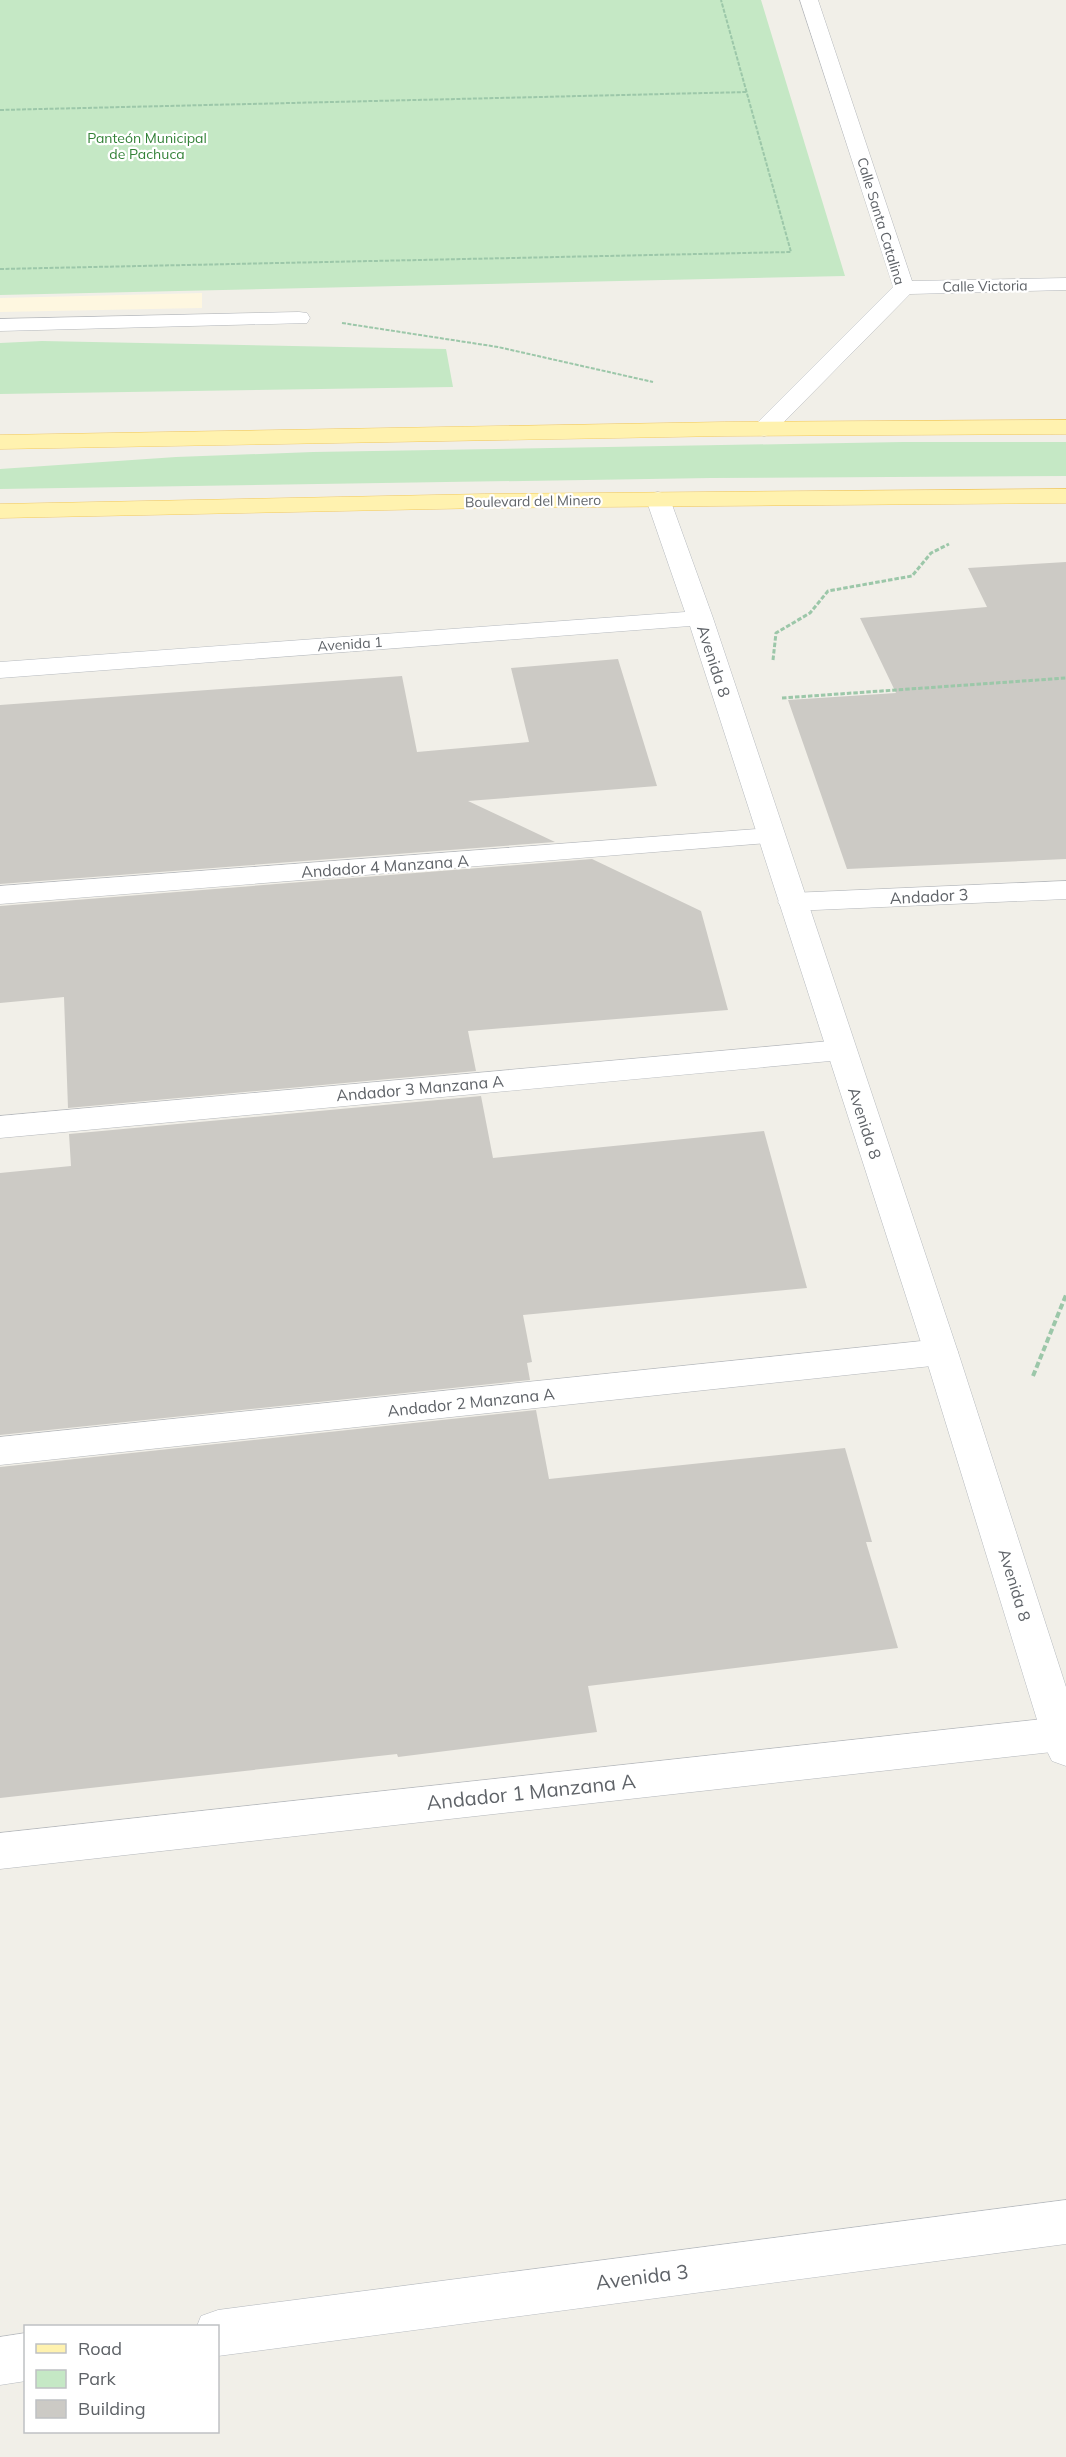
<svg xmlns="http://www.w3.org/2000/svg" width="1066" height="2457" viewBox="0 0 1066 2457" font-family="Mulish,sans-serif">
<rect width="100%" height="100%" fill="#f1efe8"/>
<path fill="#fef7e0" d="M202,293V308L0,312V298Z"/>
<path fill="#c5e8c5" d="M0,0H761L845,276L0,295Z
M42,341L446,349L453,387L0,394V343Z
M903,442H1066V476L711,478L0,489V469L176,457L313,452Z"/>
<path fill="#cccac5" d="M1066,562V859L847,869L788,700L896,693L860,618L987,607L968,568Z
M618,659L657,786L468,801L555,842L0,884V705L402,676L417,752L529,742L511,668Z
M592,859L701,911L728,1010L468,1031L476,1071L68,1108L64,997L0,1003V906Z
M481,1096L493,1158L764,1131L807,1288L523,1315L532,1362L527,1363L530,1380L0,1435V1173L71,1166L69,1134Z
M536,1410L549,1479L845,1448L872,1542H866L898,1648L588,1686L597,1732L398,1757L397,1754L0,1798V1467Z"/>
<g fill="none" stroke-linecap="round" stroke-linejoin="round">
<defs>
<path id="lane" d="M299,312L307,313L310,318L307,323L0,331V319Z"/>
<path id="street" d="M800,0H818L912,281L1066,278V290L910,294L772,434L764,436L756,434L753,429L756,424L893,287Z
M771,828L781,830L785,836L781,842L0,904V886Z
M1066,881V899L792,911L782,908L778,902L782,896L792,893Z
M841,1040L852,1043L856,1050L852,1057L841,1060L0,1138V1116Z
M941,1339L953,1343L958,1352L953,1361L941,1365L0,1465V1437Z
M1061,1717L1066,1719V1749L1061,1751L0,1869V1833Z"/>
<path id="secondary" d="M658,492L666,494L670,499L713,618L958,1352L1066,1687V1766L1052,1761L1046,1749L924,1352L690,626L0,678V662L685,612L646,499L650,494Z
M1066,2200V2244L218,2356V2326H197L201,2316L218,2310Z
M26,2333V2381L0,2385V2337Z"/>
<path id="primary" d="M1066,420V434L724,436L0,449V435L724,422Z
M1066,489V503L484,508L0,518V504L484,494Z"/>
</defs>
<use href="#lane" stroke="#b5b8bc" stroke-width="1"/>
<use href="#street" stroke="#b5b8bc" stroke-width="1"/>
<use href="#secondary" stroke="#b6babf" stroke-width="1"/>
<use href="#primary" stroke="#f2c960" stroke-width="1"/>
<path stroke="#9cc7a9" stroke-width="2" stroke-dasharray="4 1.5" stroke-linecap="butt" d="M0,110L747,92
M0,269L791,252L721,0
M342,323L498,347L653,382"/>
<path stroke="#9cc7a9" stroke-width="3" stroke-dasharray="4.5 2" stroke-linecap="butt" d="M773,660L776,633L810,613L828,591L912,576L931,553L949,544
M782,698L1066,678"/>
<path stroke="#9cc7a9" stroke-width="4" stroke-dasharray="6 3" stroke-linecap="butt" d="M1033,1376L1066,1295"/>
<use href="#lane" fill="#fff" fill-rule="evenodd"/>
<use href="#street" fill="#fff" fill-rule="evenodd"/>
<use href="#secondary" fill="#fff" fill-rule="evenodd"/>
<use href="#primary" fill="#fff2af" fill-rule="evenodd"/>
</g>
<g text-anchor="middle" stroke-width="4.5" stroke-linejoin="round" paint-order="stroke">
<g font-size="14" fill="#348238" stroke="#fff">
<text x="147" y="143">Panteón Municipal<tspan x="147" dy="16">de Pachuca</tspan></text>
</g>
<g font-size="14" fill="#5f6368" stroke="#fff">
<text transform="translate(881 221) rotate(73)" y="5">Calle Santa Catalina</text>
<text transform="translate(985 286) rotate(-1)" y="5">Calle Victoria</text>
<text transform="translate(533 501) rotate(-1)" y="5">Boulevard del Minero</text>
<text transform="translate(350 644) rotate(-4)" y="5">Avenida 1</text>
</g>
<g font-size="16" fill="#5f6368" stroke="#fff">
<text transform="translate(714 661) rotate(72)" y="6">Avenida 8</text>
<text transform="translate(385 866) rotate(-4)" y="6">Andador 4 Manzana A</text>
<text transform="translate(929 896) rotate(-3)" y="6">Andador 3</text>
<text transform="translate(420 1088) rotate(-5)" y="6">Andador 3 Manzana A</text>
<text transform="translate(865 1123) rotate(72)" y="6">Avenida 8</text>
<text transform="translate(471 1402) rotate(-6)" y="6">Andador 2 Manzana A</text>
<text transform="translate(1015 1585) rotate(73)" y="6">Avenida 8</text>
</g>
<g font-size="20" fill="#5f6368" stroke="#fff">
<text transform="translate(531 1792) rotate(-6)" y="7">Andador 1 Manzana A</text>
<text transform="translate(642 2277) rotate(-7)" y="7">Avenida 3</text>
</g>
</g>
<rect x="24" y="2325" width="195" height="108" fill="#ffffff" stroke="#bfc1c3" stroke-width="1.5"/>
<rect x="36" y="2344" width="30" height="9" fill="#fff2af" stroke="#bfc1c3" stroke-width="1.5"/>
<text x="78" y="2355" font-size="18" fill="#5f6368">Road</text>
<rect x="36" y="2370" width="30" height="18" fill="#c5e8c5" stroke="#bfc1c3" stroke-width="1.5"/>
<text x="78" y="2385" font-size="18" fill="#5f6368">Park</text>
<rect x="36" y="2400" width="30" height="18" fill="#cccac5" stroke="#bfc1c3" stroke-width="1.5"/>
<text x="78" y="2415" font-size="18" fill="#5f6368">Building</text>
</svg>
